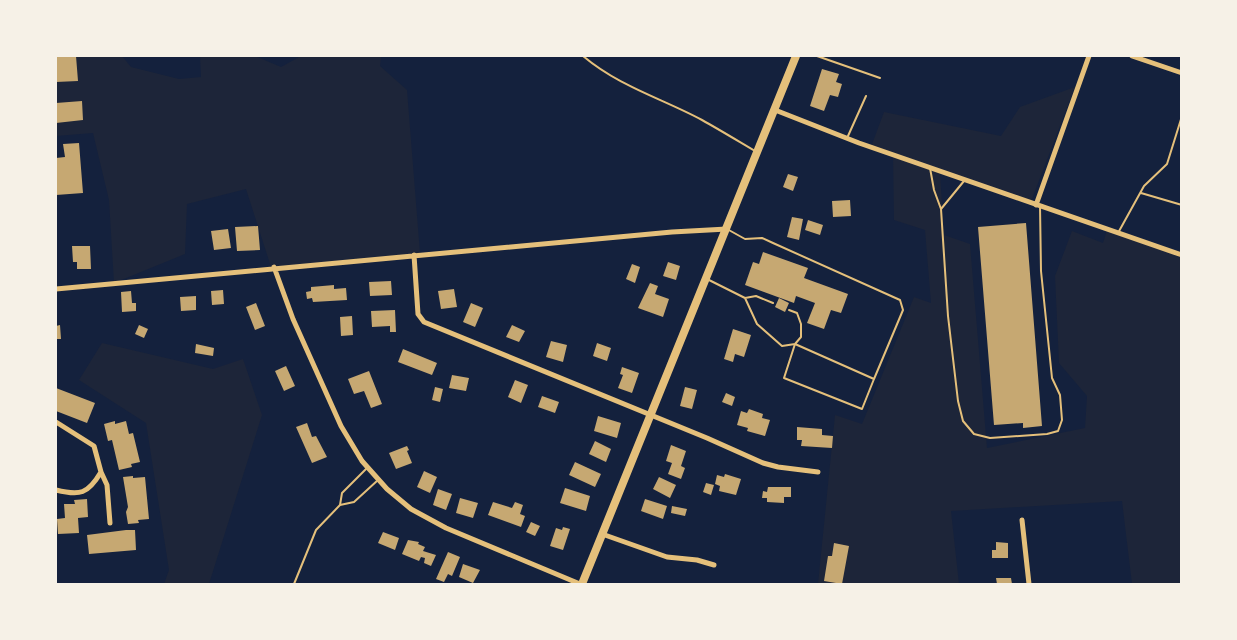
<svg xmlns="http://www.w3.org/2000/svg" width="1237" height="640" viewBox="0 0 1237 640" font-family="Poppins,sans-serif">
<rect width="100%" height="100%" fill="#14213d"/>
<path fill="#1d2539" d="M56,56H122L131,67L179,79L201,77L200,56H255L281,67L301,56H381L380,66L407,90L420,253L271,267L246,189L187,204L185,254L114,283L109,200L93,133L56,136Z
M1075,87L1030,204L940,173L944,235L970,244L987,448L1085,428L1087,396L1059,363L1055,276L1072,231L1103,243L1107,230L1181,254V584H1132L1122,501L951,511L959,584H818L835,415L862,424L914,297L931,303L925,230L894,220L893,155L871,147L884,112L1001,136L1020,107Z
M102,343L213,369L243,359L262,415L209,584H164L169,570L146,423L79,380Z"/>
<path fill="#c6a872" d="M56,56H76L78,81L56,82Z
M822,69L839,74L836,82L842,84L838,97L830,95L824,111L810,106Z
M82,101L83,120L56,123V103Z
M79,143L83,193L56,195V158L65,157L63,144Z
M788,174L798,177L793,191L783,187Z
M850,200L851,216L833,217L832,201Z
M792,217L803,219L799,240L787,237Z
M808,220L823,225L820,235L805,230Z
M1026,223L1042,426L1023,428V423L994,425L978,227Z
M258,226L260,250L237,251L235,227Z
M228,229L231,248L214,250L211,231Z
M72,246H90L91,269H77V262H73Z
M763,252L808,268L804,278L848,294L841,313L831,310L824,329L807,323L815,303L796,296L794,303L745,285L753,262L759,264Z
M668,262L680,266L676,280L663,276Z
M632,264L640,267L635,283L626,279Z
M391,281L392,295L370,296L369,282Z
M650,283L658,286L655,294L669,299L663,317L638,308Z
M334,285V289L346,288L347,300L313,302L312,298L307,299L306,292L311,291V287Z
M454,289L457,307L441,309L438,291Z
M223,290L224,304L212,305L211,291Z
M131,291L132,303H136V311L122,312L121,292Z
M196,296V310L181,311L180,297Z
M779,298L789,303L785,312L775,307Z
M256,303L265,326L255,330L246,307Z
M471,303L483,308L475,327L463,322Z
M395,310L396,332H390V326L372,327L371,311Z
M352,316L353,335L341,336L340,317Z
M60,325L61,339H56V326Z
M139,325L148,329L144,338L135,334Z
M512,325L525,331L519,342L506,337Z
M733,329L751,335L744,357L735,354L733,362L724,359Z
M551,341L567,345L563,362L546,357Z
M597,343L611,348L607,361L593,356Z
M196,344L214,348L213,356L195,353Z
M403,349L437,363L432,375L398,362Z
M286,366L295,386L284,391L275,371Z
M622,367L639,373L632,393L618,388L623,375L620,374Z
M369,371L382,404L371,408L364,391L354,394L348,379Z
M452,375L469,378L466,391L449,388Z
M515,380L528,385L521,403L508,397Z
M435,387L443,389L440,402L432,400Z
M685,387L697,390L692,409L680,406Z
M56,388L95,403L87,423L56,411Z
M726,393L735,397L732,406L722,402Z
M542,396L559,402L555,413L538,407Z
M749,409L763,414L762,418L770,420L765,436L747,431L748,428L737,425L741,411L747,413Z
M598,416L621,423L617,438L594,431Z
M115,421V424L126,421L129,434L133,433L140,462L131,464L132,467L119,470L112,440L108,441L104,424Z
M307,423L312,437L316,436L327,457L312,463L296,427Z
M797,427L822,429V435L833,436L832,448L801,446L802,440H797Z
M595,441L611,449L606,462L589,454Z
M671,445L686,451L681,466L685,468L681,479L668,474L672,463L666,461Z
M407,446L409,450L407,451L412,463L396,469L389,453Z
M575,462L601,474L595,487L569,475Z
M424,471L437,477L430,493L417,487Z
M725,474L741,479L736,495L719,491L720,486L715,484L717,475L724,477Z
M133,476V478L145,477L149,519L138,520L139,523L128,524L126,512L128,507L123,477Z
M659,477L676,485L670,498L653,489Z
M706,483L714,485L711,495L703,492Z
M768,487H791V497H784V503L767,502V498H762L763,491L767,492Z
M565,488L590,496L586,511L560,503Z
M438,489L452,494L446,510L433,505Z
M460,498L478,503L473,518L456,513Z
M87,499L88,517L78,518L79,533L58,534L57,519L65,518L64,504H75L74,500Z
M645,499L667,506L663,519L641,511Z
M493,502L512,508L515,502L523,505L520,514L525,516L521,527L488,515Z
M672,506L687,509L685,516L671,513Z
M531,522L540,526L535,536L526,532Z
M563,527L570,529L563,550L550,546L556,528L562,530Z
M126,530H135L136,550L89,554L87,535Z
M383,532L399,538L395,550L378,543Z
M408,540L419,542L418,544L425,547L423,551L436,555L431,566L424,563L425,558L421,557L419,561L402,554Z
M996,542L1008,543V558H992V550H996Z
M834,543L849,546L842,584L824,581L828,556H832Z
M448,552L460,557L452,576L448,574L444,582L436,579Z
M463,564L480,570L473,583L459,577Z
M996,578H1011L1012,584H997Z"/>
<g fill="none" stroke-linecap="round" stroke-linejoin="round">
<path stroke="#e5c07b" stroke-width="2" d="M583,56C620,87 661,98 702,120C720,130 738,141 755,151
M817,56L880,78
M848,136L866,96
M930,168L934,190L941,209L964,181
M1141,193L1182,205
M941,209L948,316L958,401L963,421L974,434L990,438L1047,434L1058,431L1062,420L1060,395L1052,378L1041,271L1040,206
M727,229L745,239L762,238L773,243L900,300L903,310L874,379
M1118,233L1144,186L1167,164L1182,116
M709,280L745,298L757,324L782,346L795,344L874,379L862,409L784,378L795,344L801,337V324L797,313L789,310
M745,298L756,296L773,303
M340,505L354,502L378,480
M294,584L316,530L340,505L342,493L367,468"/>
<path stroke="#e5c07b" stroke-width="5" d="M1132,56L1182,73
M775,110L859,143L1182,255
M1036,205L1089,56
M414,255L418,314L424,322L707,438L763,463L778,467L818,472
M274,267L293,319L341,426L362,461L387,489L411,509L446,528L580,584
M56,289L672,232L727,229
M56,422L94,446L101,472C88,494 80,496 56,490
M101,472L107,485L110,523
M1022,520L1029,584
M602,534L667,557L697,560L714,565"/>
<path stroke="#e5c07b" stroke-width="8" d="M582,584L796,56"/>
</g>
<rect width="1237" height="640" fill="none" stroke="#f6f1e7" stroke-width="114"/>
</svg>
